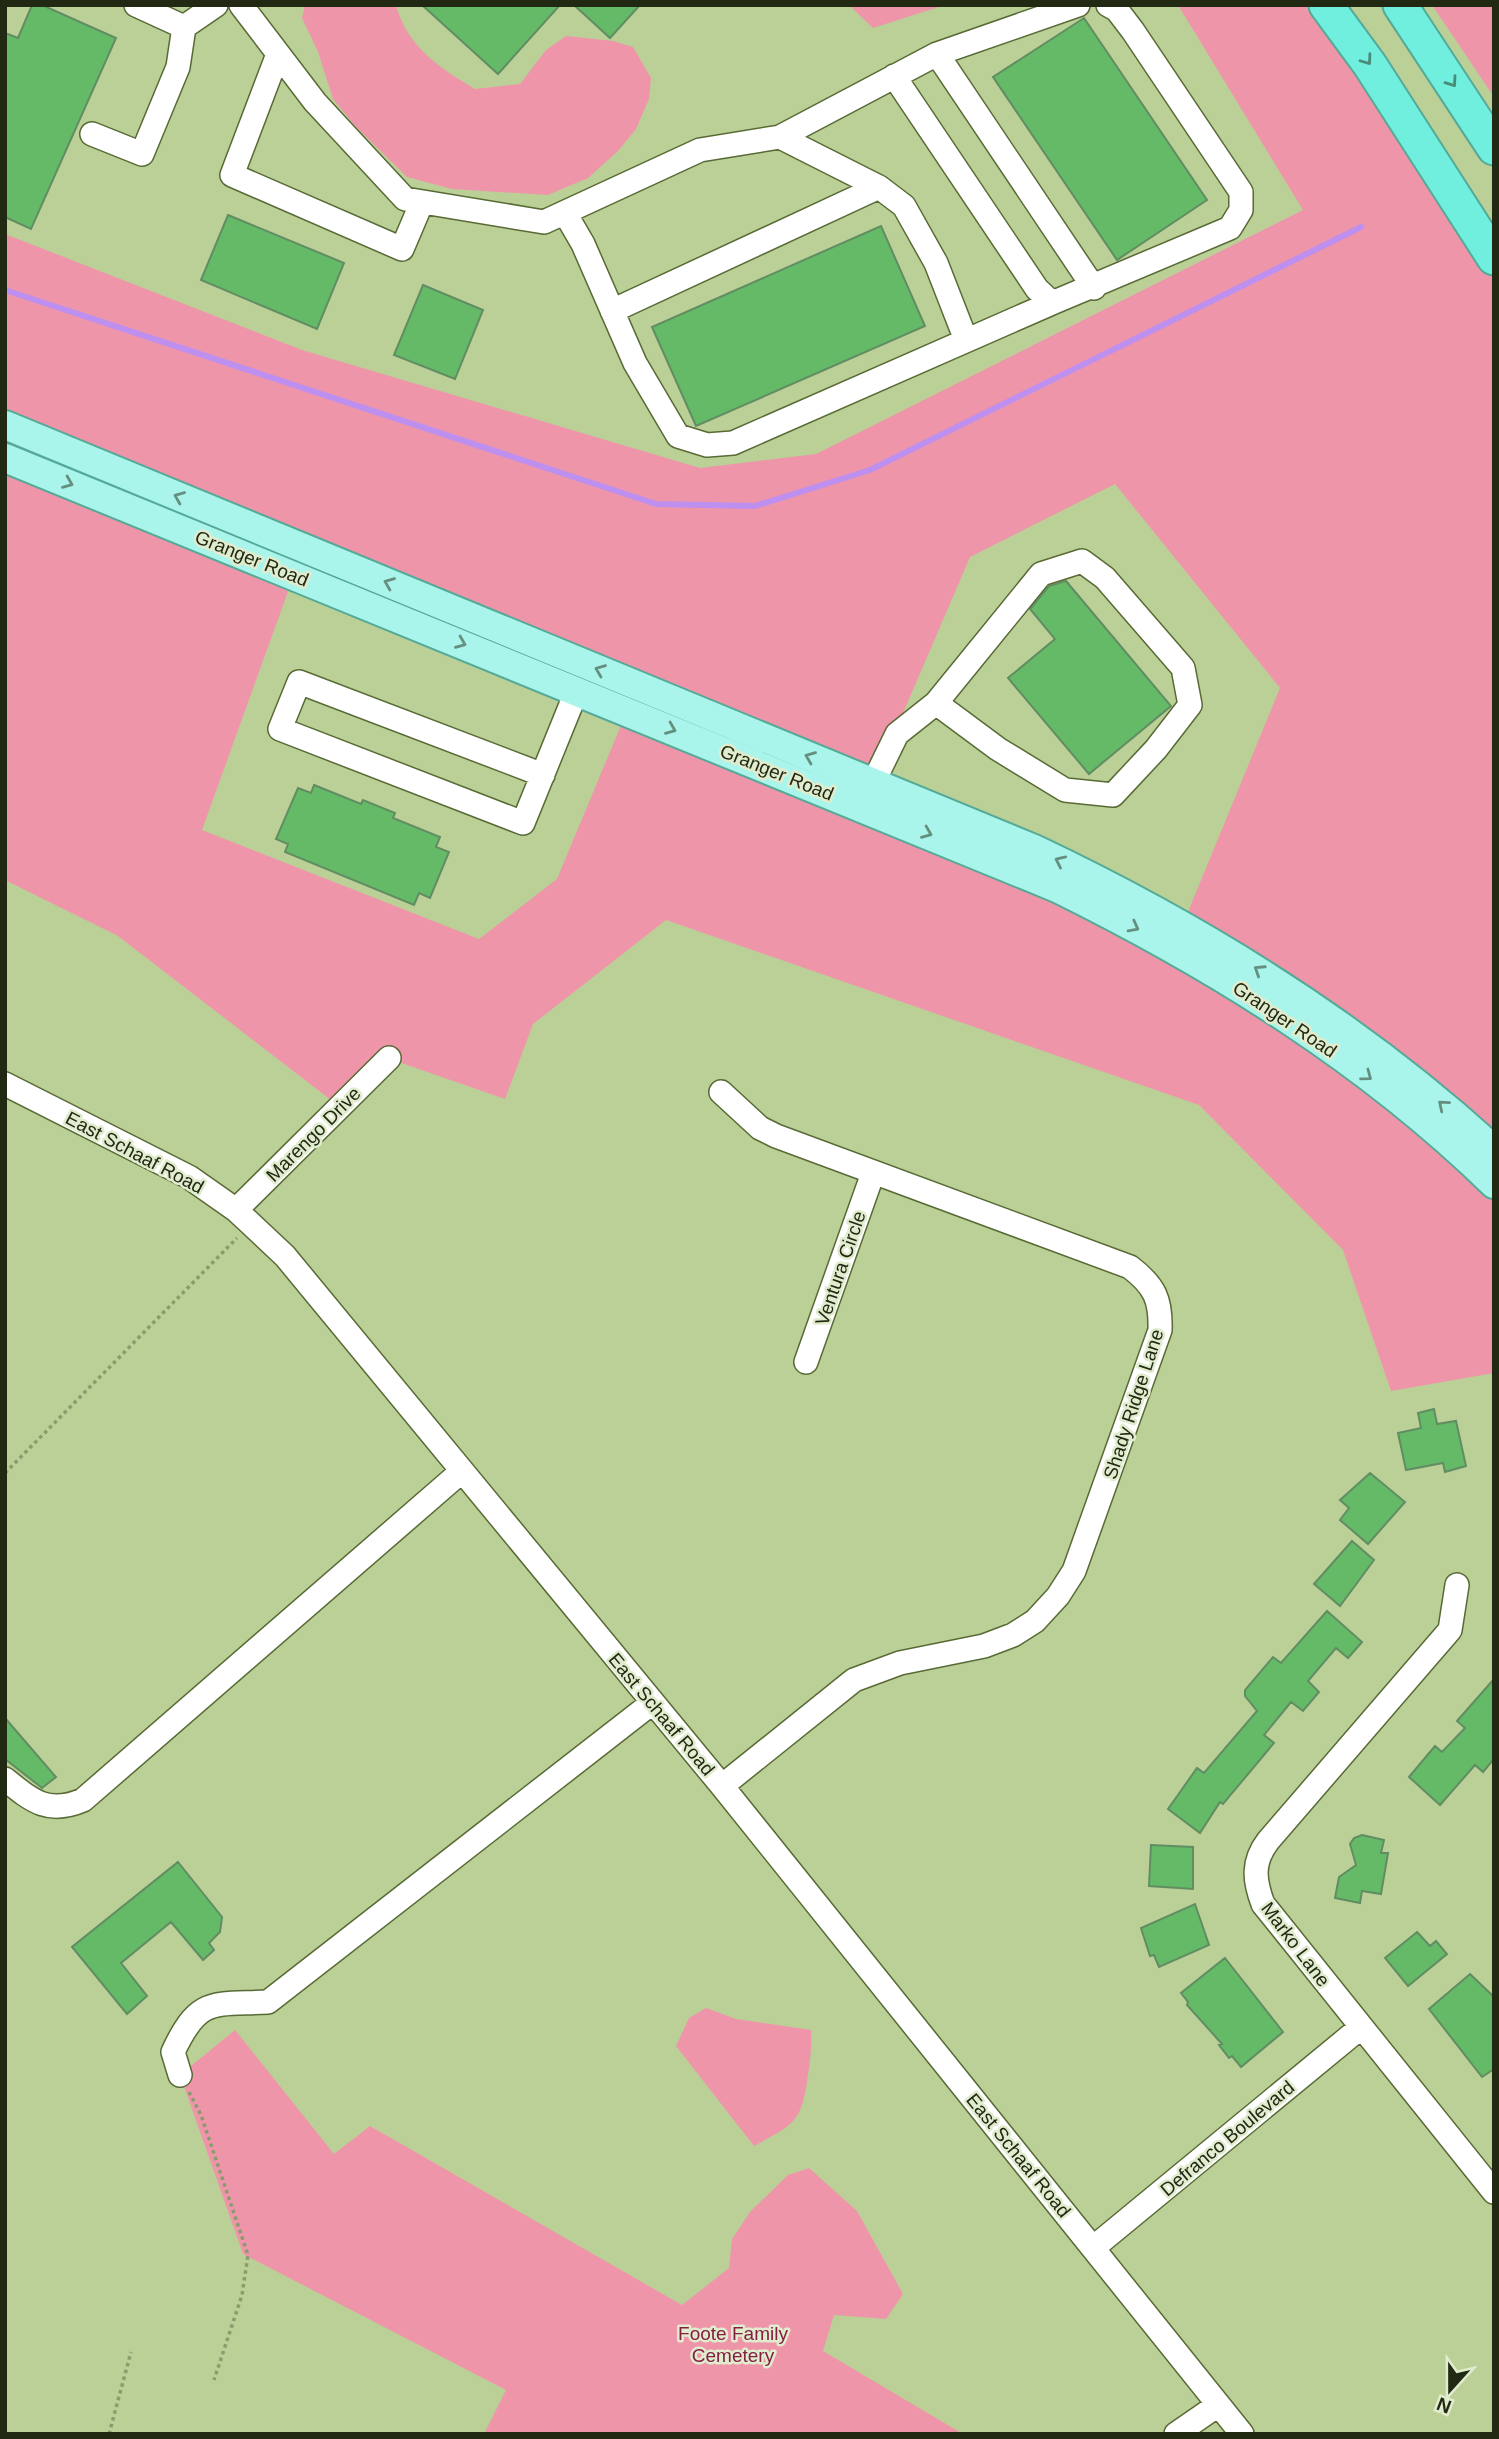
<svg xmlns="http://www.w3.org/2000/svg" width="1499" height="2439" viewBox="0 0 1499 2439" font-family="Helvetica,sans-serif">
<rect width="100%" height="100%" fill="#bbd097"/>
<path fill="#ef95aa" d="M305,5H396C407,47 440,68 475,89L520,84L546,50L566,36L613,41L633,47L651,78L649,99L636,129L618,151L588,178L548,195L452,189L407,177L355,126L333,99L318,52L302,18Z
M849,5H945L873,28Z
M1178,5H1326L1494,258V1150L1183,924L1280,688L1115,484L970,557L873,783L5,425V234L302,350L700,468L816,454L1303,210Z
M1432,5H1494V97Z
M5,458L294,575L202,830L479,939L557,879L627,711L1173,948L1494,1184V1373L1391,1391L1343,1250L1199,1105L666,920L533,1024L505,1099L390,1059L340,1107L118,936L5,880Z
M706,2008L736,2019L811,2030C812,2048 810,2064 807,2081C801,2125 791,2125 754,2146L676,2046L689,2018Z
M235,2030L334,2154L370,2126L682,2305L729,2268L732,2239L750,2212L788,2175L809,2168L857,2211L903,2294L886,2319L834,2315L823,2351L963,2434H484L506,2390L243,2254L180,2075Z"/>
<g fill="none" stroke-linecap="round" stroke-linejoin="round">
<path stroke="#bd90f0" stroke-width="6" d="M5,290L656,504L755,506L870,470L1361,227"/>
</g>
<path fill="#65ba68" stroke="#618d62" stroke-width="2" d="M32,5H42L116,38L31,229L5,217V33L18,38Z
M422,5H560L498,74Z
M574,5H640L610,38Z
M1084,18L1207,200L1117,260L993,77Z
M228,215L344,263L317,329L201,280Z
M881,226L925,326L696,426L652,327Z
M423,285L483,310L455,379L394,355Z
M1066,581L1171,706L1089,774L1008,678L1055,639L1030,609L1049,586Z
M314,785L361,804L363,800L395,813L393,818L440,837L436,847L449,852L430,898L419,893L414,905L285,852L288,844L276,839L298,788L311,793Z
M1434,1409L1437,1424L1456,1421L1466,1466L1445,1472L1443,1463L1406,1470L1398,1433L1421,1428L1418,1413Z
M1370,1473L1405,1502L1368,1544L1340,1520L1349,1508L1340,1500Z
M1352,1541L1374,1560L1340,1606L1314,1584Z
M1327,1611L1362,1642L1348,1658L1336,1648L1308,1681L1319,1692L1303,1711L1291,1702L1264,1735L1274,1743L1223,1804L1220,1802L1200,1833L1168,1809L1197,1768L1204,1773L1257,1711L1245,1696V1690L1273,1657L1281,1663Z
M1494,1679V1759L1483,1772L1475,1765L1440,1805L1409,1777L1435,1746L1442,1752L1465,1728L1457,1721Z
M5,1718L56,1777L42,1788L5,1759Z
M1362,1835L1384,1840L1381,1853H1388L1381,1894L1362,1891L1360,1903L1335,1898L1339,1877L1356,1865L1350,1844L1354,1838Z
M1151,1845L1193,1847V1889L1149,1886Z
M178,1862L222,1917L220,1932L209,1943L214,1950L203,1960L171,1922L121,1963L147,1996L127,2014L72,1947Z
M1195,1904L1209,1945L1159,1967L1154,1955L1150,1956L1141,1928Z
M1417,1932L1430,1946L1436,1941L1447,1954L1408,1986L1385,1958Z
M1225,1958L1283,2032L1241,2067L1232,2056L1229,2058L1219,2045L1222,2044L1187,2005L1188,2002L1181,1993Z
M1470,1974L1494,1997V2069L1482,2077L1429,2009Z"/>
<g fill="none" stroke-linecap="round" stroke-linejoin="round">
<defs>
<path id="minor" d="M136,5L184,27L216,5
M241,5L315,102L405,199L544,222L700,150L780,137L937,54L1078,5
M278,54L232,175L402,249L422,202
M937,54L1094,288
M894,76L1037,289L1052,303L1230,228L1241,210V192L1133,31L1117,10L1108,5
M92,134L142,154L178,67L184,27
M780,137L879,187
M565,213L583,244L635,363L678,436L707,445L733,443L1052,303
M612,311L879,187L904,206L936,263L966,340
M543,775L299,682L280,729L523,823L577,690
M873,783L897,734L936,703L998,749L1065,790L1113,795L1156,749L1190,705L1183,668L1105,578L1082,561L1041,574L936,703
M5,1084L189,1177L236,1210L285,1256L722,1786L1242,2434
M721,1092L760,1128L776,1136L1130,1267C1155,1286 1161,1300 1160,1330L1074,1571L1058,1596L1035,1621L1013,1635L984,1646L900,1663L854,1680L722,1786
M236,1210L389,1058
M806,1362L873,1173
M1457,1585L1450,1630L1268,1841C1252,1862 1254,1880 1263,1904L1494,2192
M5,1779C32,1801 48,1815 83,1800L462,1471
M180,2075L173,2052C199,1996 213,2005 268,2002L652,1703
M1093,2248L1360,2028
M1176,2434L1218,2405"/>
<path id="major" d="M5,425L1034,849C1201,928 1357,1024 1494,1150
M5,458L1057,888C1215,966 1367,1060 1494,1184"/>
<path id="highway" d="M1326,5L1370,65L1494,258
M1400,5L1494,148"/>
</defs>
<use href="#minor" stroke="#586a35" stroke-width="26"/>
<use href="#major" stroke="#54aa97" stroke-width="32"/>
<use href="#highway" stroke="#54aa97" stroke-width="37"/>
<path stroke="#8a9b6d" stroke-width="3.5" stroke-dasharray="3.5 3.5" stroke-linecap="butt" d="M5,1473L237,1238
M189,2092L201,2115L248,2255L242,2295L214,2380
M109,2434L131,2352"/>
<use href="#minor" stroke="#fff" stroke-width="23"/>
<use href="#major" stroke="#a9f5ec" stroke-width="28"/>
<use href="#highway" stroke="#70efdf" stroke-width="33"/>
</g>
<defs><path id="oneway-chevron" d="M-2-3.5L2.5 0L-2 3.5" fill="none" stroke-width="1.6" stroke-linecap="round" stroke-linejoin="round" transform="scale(1.75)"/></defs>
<g stroke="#488c78">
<use href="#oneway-chevron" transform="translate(1367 60) rotate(54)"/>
<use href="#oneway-chevron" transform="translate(1452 82) rotate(55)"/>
</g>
<g stroke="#658f7f">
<use href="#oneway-chevron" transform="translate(68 483) rotate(22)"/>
<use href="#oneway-chevron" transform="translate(179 497) rotate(-158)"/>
<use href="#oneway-chevron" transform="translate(389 583) rotate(-158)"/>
<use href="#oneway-chevron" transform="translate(461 643) rotate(22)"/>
<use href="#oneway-chevron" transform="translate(600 670) rotate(-158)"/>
<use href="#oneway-chevron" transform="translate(671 729) rotate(22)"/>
<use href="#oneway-chevron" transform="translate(810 757) rotate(-158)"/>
<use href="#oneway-chevron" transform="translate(927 833) rotate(22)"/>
<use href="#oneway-chevron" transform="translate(1060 861) rotate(-155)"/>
<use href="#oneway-chevron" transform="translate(1134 927) rotate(28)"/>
<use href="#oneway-chevron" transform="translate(1259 970) rotate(-147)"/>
<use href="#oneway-chevron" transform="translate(1367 1076) rotate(37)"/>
<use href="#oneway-chevron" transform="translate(1443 1105) rotate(-140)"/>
</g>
<g text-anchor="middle" stroke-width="5" stroke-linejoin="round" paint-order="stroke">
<g font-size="19" fill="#212912" stroke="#e1eccf">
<text transform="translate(252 558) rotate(22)" y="7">Granger Road</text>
<text transform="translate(777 772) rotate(22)" y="7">Granger Road</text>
<text transform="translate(1285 1019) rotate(34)" y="7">Granger Road</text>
<text transform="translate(313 1134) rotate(-45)" y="7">Marengo Drive</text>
<text transform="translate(135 1152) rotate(28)" y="7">East Schaaf Road</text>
<text transform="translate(840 1268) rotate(-71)" y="7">Ventura Circle</text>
<text transform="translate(1133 1404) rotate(-72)" y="7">Shady Ridge Lane</text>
<text transform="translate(662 1714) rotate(50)" y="7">East Schaaf Road</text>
<text transform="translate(1296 1944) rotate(53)" y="7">Marko Lane</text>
<text transform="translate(1227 2138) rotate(-40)" y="7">Defranco Boulevard</text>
<text transform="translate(1019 2155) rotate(51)" y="7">East Schaaf Road</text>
</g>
<g font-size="19" fill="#841f42" stroke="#e1eccf">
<text x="733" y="2340">Foote Family<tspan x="733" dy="22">Cemetery</tspan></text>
</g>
</g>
<rect width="1499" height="2439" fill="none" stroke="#212912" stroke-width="14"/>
<g transform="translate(1450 2390) rotate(201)" stroke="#e1eccf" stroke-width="5" paint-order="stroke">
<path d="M0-5L12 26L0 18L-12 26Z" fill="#212912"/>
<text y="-10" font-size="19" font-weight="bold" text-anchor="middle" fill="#212912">N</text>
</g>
</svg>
